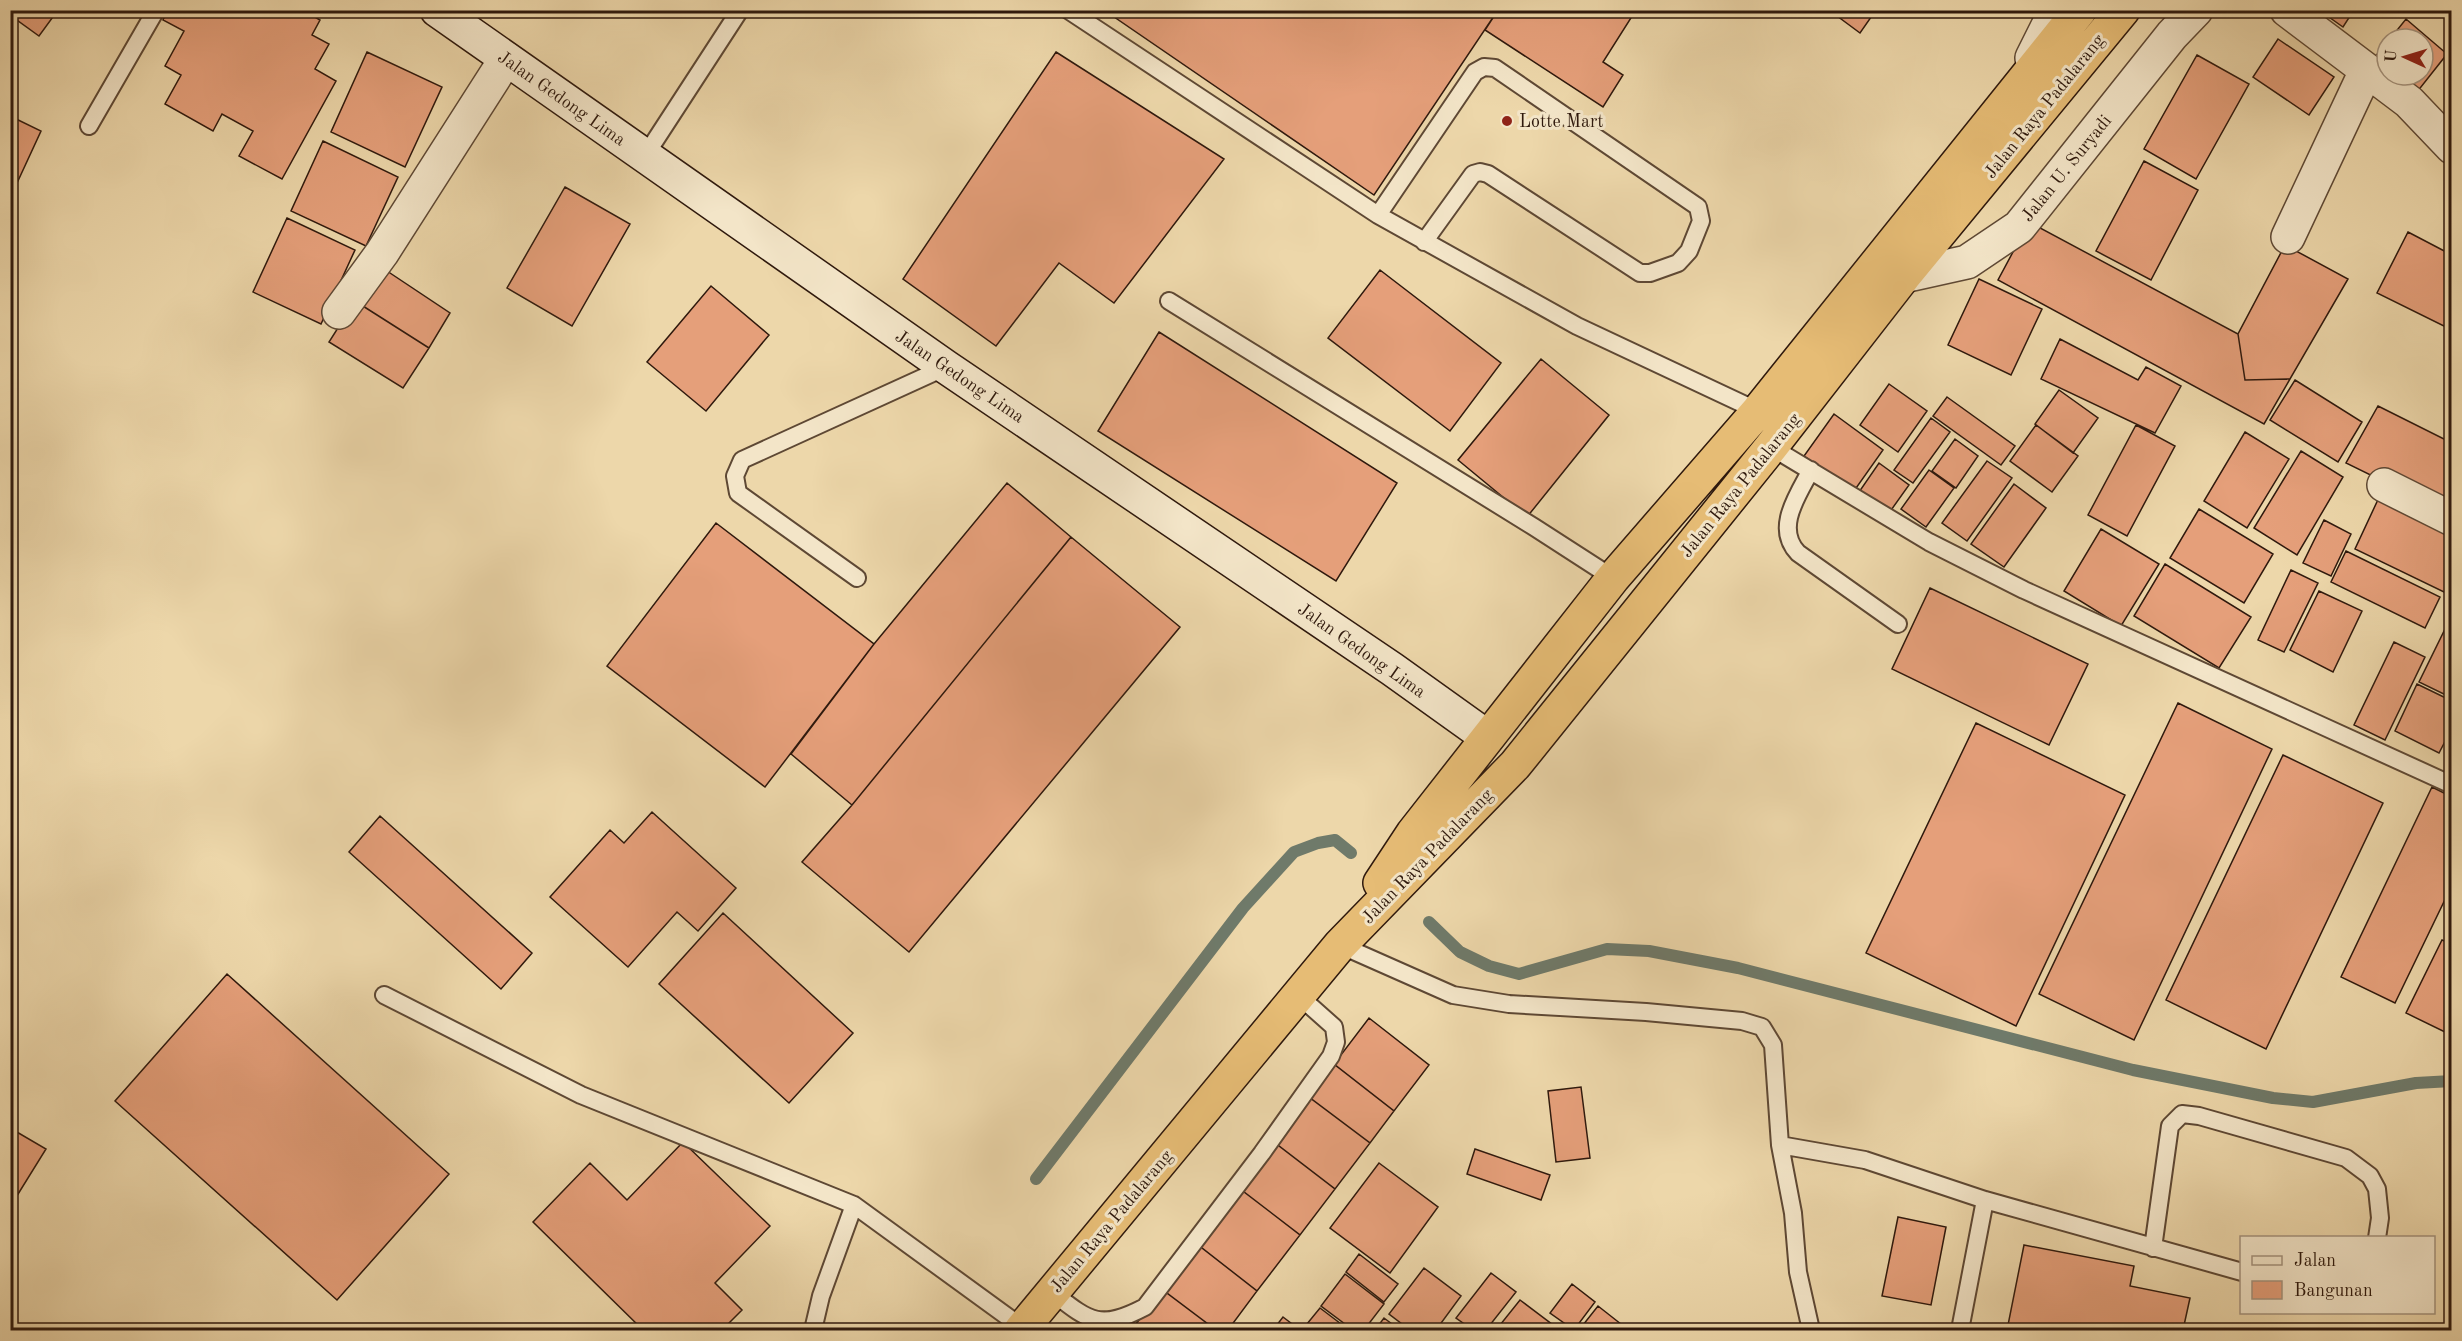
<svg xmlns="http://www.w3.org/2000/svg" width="2462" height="1341" viewBox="0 0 2462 1341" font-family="'Old Standard TT',serif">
<rect width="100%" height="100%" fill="#edd7aa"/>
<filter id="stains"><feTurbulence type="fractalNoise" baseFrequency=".00333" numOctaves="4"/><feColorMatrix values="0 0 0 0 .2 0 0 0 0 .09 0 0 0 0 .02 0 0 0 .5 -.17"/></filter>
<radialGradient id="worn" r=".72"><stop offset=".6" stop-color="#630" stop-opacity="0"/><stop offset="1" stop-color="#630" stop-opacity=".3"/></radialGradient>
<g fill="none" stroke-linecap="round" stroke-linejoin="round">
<path stroke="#6f7a6a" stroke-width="12" d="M1429,922L1460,952L1489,966L1519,974L1607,949L1649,951L1738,968L2133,1070L2273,1098L2313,1102L2416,1083L2452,1081
M1036,1179L1243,908L1294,852L1318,843L1335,840L1351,853"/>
</g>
<path fill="#e59f7a" stroke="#2f190d" stroke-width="1.5" d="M10,10H58L39,36L10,15Z
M168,10H303L320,20L312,35L329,44L315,69L336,81L282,179L239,156L253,131L222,114L213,131L165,104L181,75L165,66L184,31L163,20Z
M1104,10H1498L1374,195Z
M1498,10H1636L1603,62L1623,75L1603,107L1485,30Z
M1829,10H1876L1860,33Z
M2319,10H2354L2343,27Z
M2406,19L2447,54L2417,92L2396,75H2423V39H2390Z
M2278,39L2334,77L2309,115L2253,77Z
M2387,42V67L2375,57Z
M367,52L442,87L405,167L331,132Z
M1056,52L1224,159L1114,303L1059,263L996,346L903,279Z
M2197,55L2249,84L2196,179L2144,149Z
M10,116L41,131L11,196H10Z
M323,141L398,177L366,246L291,211Z
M2144,161L2198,190L2151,280L2096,251Z
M565,187L630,224L572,326L507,288Z
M287,218L355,250L321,324L253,292Z
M2029,222L2238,334L2245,380L2290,379L2264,424L1998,280Z
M2408,232L2452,255V330L2377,293Z
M2285,245L2348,279L2290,379L2245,380L2238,334Z
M378,265L450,313L429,348L355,301Z
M1380,270L1501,363L1450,431L1328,338Z
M1979,279L2042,309L2011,375L1948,345Z
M711,286L769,335L706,411L647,362Z
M355,301L429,348L403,388L329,342Z
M1159,332L1397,483L1336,581L1098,431Z
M2060,339L2138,380L2146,367L2181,386L2155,433L2041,379Z
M1541,359L1609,415L1527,517L1458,460Z
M2295,380L2362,422L2338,462L2270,420Z
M1889,384L1927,411L1898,452L1860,425Z
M2059,390L2098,418L2073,453L2035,424Z
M1947,397L2015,446L2001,465L1933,416Z
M2378,406L2452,443V515L2346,463Z
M1834,414L1883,450L1854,491L1804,456Z
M1931,418L1950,432L1913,483L1894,470Z
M2036,425L2078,456L2052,492L2010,461Z
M2136,425L2175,446L2127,536L2088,515Z
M2245,432L2289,459L2247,528L2204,501Z
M1955,439L1978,456L1956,488L1932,471Z
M2301,451L2343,477L2297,555L2254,528Z
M1987,461L2012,478L1967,541L1942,523Z
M1879,463L1909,485L1889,513L1859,492Z
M1929,470L1954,488L1926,527L1901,509Z
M1007,483L1071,537L852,805L791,754L874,644Z
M2014,484L2046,508L2004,567L1971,544Z
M2382,491L2452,524V576L2444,592L2355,549Z
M2199,509L2273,554L2244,603L2170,558Z
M2324,520L2351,534L2331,576L2303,563Z
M716,523L874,644L765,787L607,666Z
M2101,529L2159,564L2121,626L2064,591Z
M1071,537L1180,627L909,952L802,862L852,805Z
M2346,551L2440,597L2425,628L2331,582Z
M2165,564L2251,617L2219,668L2134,616Z
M2291,570L2318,583L2284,652L2258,640Z
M1930,588L2088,664L2049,745L1892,669Z
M2319,591L2362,611L2333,672L2290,650Z
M2452,603V618L2445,615Z
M2449,621L2452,622V698L2419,682Z
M2394,642L2425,657L2385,740L2354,725Z
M2417,684L2452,701V728L2439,753L2395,731Z
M2178,703L2272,749L2134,1040L2039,994Z
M1976,723L2125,795L2016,1026L1866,953Z
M2283,755L2383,803L2266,1049L2166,1000Z
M2432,787L2452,797V885L2395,1003L2341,977Z
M652,812L736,888L698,931L677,912L628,967L550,897L610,830L624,843Z
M380,816L532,953L501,989L349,852Z
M723,913L853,1033L789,1103L659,984Z
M2442,940L2452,944V1024L2447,1033L2406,1013Z
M227,974L449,1174L337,1300L115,1101Z
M1369,1018L1429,1065L1394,1111L1334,1064Z
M1334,1064L1394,1111L1370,1143L1309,1097Z
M1581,1087L1590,1158L1556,1162L1548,1091Z
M1309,1097L1370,1143L1335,1189L1274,1142Z
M10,1128L46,1149L10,1207Z
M683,1142L770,1226L715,1283L742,1310L722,1330H643L533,1222L590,1163L627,1200Z
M1274,1142L1335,1189L1300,1235L1239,1188Z
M1475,1149L1550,1175L1541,1200L1467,1174Z
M1379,1163L1438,1207L1390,1273L1330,1228Z
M1239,1188L1300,1235L1257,1291L1197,1244Z
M1898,1217L1946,1227L1931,1305L1882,1296Z
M1197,1244L1257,1291L1228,1330H1216L1163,1290Z
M2024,1245L2134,1266L2130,1286L2190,1298L2183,1330H2007Z
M1359,1254L1398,1284L1384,1302L1346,1272Z
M1424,1268L1461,1296L1436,1330H1410L1389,1314Z
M1491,1273L1516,1292L1486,1330H1473L1456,1318Z
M1345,1274L1384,1304L1364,1330H1353L1321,1306Z
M1572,1284L1595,1302L1574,1330L1550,1313Z
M1163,1290L1216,1330H1131Z
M1520,1300L1553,1325L1549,1330H1496Z
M1598,1306L1626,1328L1624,1330H1579Z
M1320,1308L1349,1330H1302Z
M1283,1317L1300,1330H1273Z
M1384,1318L1400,1330H1375Z"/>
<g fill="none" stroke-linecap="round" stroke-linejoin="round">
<defs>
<path id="lane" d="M1068,10L1378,215L1577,326L1758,411
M89,126L156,10
M645,156L740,10
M1378,215L1475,72L1484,67L1495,68L1698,207L1701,221L1689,251L1678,263L1650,273H1640L1488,174L1480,172L1473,174L1424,242
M1169,301L1534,527L1613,578
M1771,447L1929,542L2024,590L2452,785
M1811,470C1798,495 1774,528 1798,553L1898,624
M857,578L738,493L735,476L742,460L946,367
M1340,945L1453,995L1509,1004L1646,1012L1742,1021L1762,1027L1773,1045L1780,1145L1793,1213L1798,1272L1811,1330
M384,995L581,1095L854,1205
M1780,1145L1865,1160L1985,1200L2242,1272
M2153,1248L2170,1126L2182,1114L2199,1116L2346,1158L2370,1176L2377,1189L2380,1218L2377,1238
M1052,1292C1089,1321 1099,1331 1145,1307L1262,1153L1331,1056L1336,1042L1334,1027L1298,995
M813,1330L821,1296L854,1205L1023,1328
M1960,1330L1985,1200"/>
<path id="street" d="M2287,10L2409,102L2452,147
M2032,58L2056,10
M2288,237L2366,71
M1904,276L1967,262L2019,227L2172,35L2196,10
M339,312L382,253L506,59
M2384,485L2452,519"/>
<path id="secondary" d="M437,10L946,367L1392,669L1487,737"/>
<path id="highway" d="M1380,883L1413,833L1613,578L1758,411L2080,10
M1021,1330L1340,945L1515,765L1771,447L1904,276L2123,10"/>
</defs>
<use href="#lane" stroke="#5e4834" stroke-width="20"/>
<use href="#street" stroke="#5e4834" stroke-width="36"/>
<use href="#secondary" stroke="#2f190d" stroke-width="36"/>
<use href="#highway" stroke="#2f190d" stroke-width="36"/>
<use href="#lane" stroke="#f3e5c8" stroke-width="16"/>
<use href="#street" stroke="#f3e5c8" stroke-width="33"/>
<use href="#secondary" stroke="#f3e5c8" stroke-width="33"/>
<use href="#highway" stroke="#e6bc75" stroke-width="33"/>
</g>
<circle fill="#8f2418" stroke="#f3e5c8" stroke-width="2" cx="1507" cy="121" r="6"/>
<g text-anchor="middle" stroke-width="6" stroke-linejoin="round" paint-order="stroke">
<g font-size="18" fill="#2f190d" stroke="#f3e5c8">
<text transform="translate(562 98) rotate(35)" y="6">Jalan Gedong Lima</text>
<text transform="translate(2044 106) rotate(-51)" y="6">Jalan Raya Padalarang</text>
<text transform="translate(2066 168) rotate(-51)" y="6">Jalan U. Suryadi</text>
<text transform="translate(960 376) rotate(34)" y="6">Jalan Gedong Lima</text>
<text transform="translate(1740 485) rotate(-51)" y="6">Jalan Raya Padalarang</text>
<text transform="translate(1362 650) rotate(35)" y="6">Jalan Gedong Lima</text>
<text transform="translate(1427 856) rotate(-46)" y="6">Jalan Raya Padalarang</text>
<text transform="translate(1111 1221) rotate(-50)" y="6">Jalan Raya Padalarang</text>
</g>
<g font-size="18" fill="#2f190d" stroke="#f3e5c8" text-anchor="start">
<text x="1519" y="127">Lotte Mart</text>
</g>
</g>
<rect width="2462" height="1341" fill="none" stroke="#edd7aa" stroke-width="36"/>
<rect x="12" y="12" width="2438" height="1317" fill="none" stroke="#2f190d" stroke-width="3"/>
<rect x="18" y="18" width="2426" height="1305" fill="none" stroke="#2f190d" stroke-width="1.5"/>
<rect x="2240" y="1236" width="195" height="78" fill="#f3e5c8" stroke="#a5937d" stroke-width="1.5"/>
<rect x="2252" y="1256" width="30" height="9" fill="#f3e5c8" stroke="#a5937d" stroke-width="1.5"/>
<text x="2294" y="1266" font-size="18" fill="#2f190d">Jalan</text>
<rect x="2252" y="1281" width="30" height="18" fill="#e59f7a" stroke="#a5937d" stroke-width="1.5"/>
<text x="2294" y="1296" font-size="18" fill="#2f190d">Bangunan</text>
<g transform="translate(2405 57) rotate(274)"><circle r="28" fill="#f3e5c8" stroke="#a5937d" stroke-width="1.5"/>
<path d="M0-4.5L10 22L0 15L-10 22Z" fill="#8f2418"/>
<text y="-9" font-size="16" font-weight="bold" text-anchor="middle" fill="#2f190d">U</text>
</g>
<rect width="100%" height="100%" filter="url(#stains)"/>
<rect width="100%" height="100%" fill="url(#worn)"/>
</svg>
